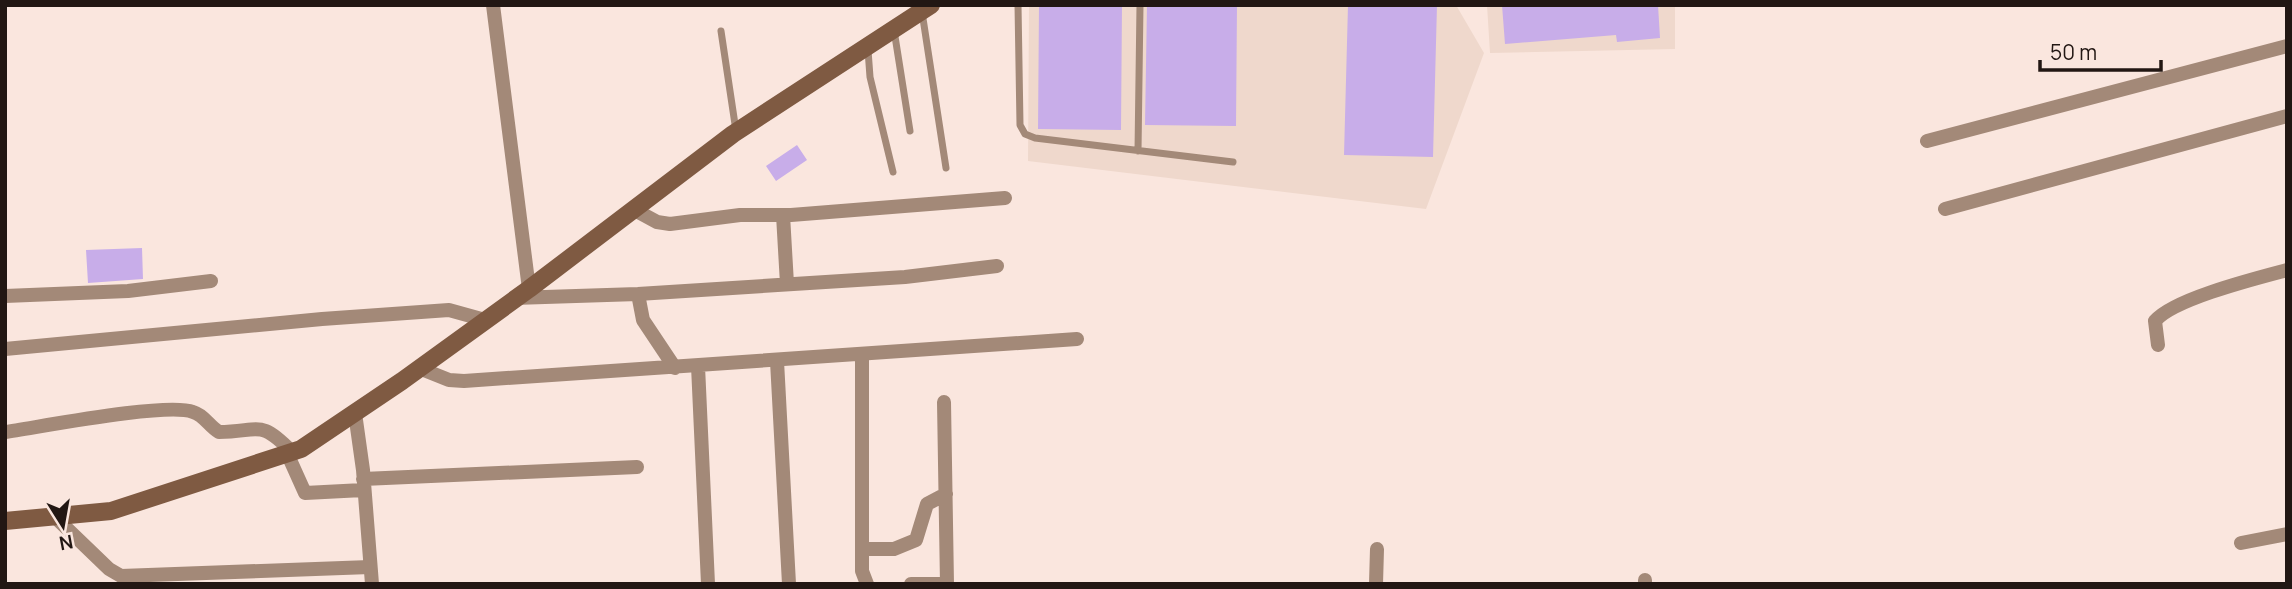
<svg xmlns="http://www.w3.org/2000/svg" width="2292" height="589" viewBox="0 0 2292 589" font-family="Manrope,sans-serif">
<rect width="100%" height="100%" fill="#fae6de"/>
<path fill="#efd8cc" d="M1029,5H1456L1484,53L1426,209L1028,161Z
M1487,5H1675V49L1490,53Z"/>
<path fill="#c8ade9" d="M1039,5H1122L1121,130L1038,129Z
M1147,5H1237L1236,126L1145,125Z
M1348,5H1437L1433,157L1344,155Z
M1502,5H1658L1660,38L1617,42L1616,35L1505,44Z
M797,145L807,160L776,181L766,166Z
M142,248L143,279L88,283L86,250Z"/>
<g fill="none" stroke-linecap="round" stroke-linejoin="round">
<path stroke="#a38978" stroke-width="7" d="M1018,5L1020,125L1025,134L1035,138L1233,162
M922,12L946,168
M894,30L910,131
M721,31L736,131
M868,50L870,77L893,172
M1138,151L1140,5"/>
<path stroke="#a38978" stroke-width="14" d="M493,5L529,289
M1927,141L2287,46
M633,209L657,222L670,224L740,215H791L1005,198
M1945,209L2287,116
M783,215L787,284
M638,294L643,320L675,368
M5,296L128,291L211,281
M514,298L638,294L905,277L997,266
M2158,345L2155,321C2173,299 2257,278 2287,270
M5,349L322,319L449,310L485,320
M862,355V571L867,584
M777,361L789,584
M698,366L708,584
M419,368L449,380L464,381L1077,339
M944,402L947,584
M355,413L363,470L372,584
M5,432C40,427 167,402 193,412C204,415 209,426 219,432C260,432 259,418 292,452
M287,453L305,493L363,490
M363,479L637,467
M56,518L109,569L121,576L370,567
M2241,543L2287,534
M862,549H894L916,540L927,504L946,494
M1645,580V584
M911,584H945
M1376,584L1377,549"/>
<path stroke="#7f5a42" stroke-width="18" d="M5,521L111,511L301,449L402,381L529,289L733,134L931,5"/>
</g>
<rect width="2292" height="589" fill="none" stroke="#221713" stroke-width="14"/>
<g transform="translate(63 526) rotate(169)" stroke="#fae6de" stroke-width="5" paint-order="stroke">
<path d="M0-5L12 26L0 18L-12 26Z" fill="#221713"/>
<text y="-10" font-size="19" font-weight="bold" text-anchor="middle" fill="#221713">N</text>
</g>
<path d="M2040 60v10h121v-10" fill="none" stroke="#221713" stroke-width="3.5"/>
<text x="2050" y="60" font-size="21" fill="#221713" stroke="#fae6de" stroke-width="5" paint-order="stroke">50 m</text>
</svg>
